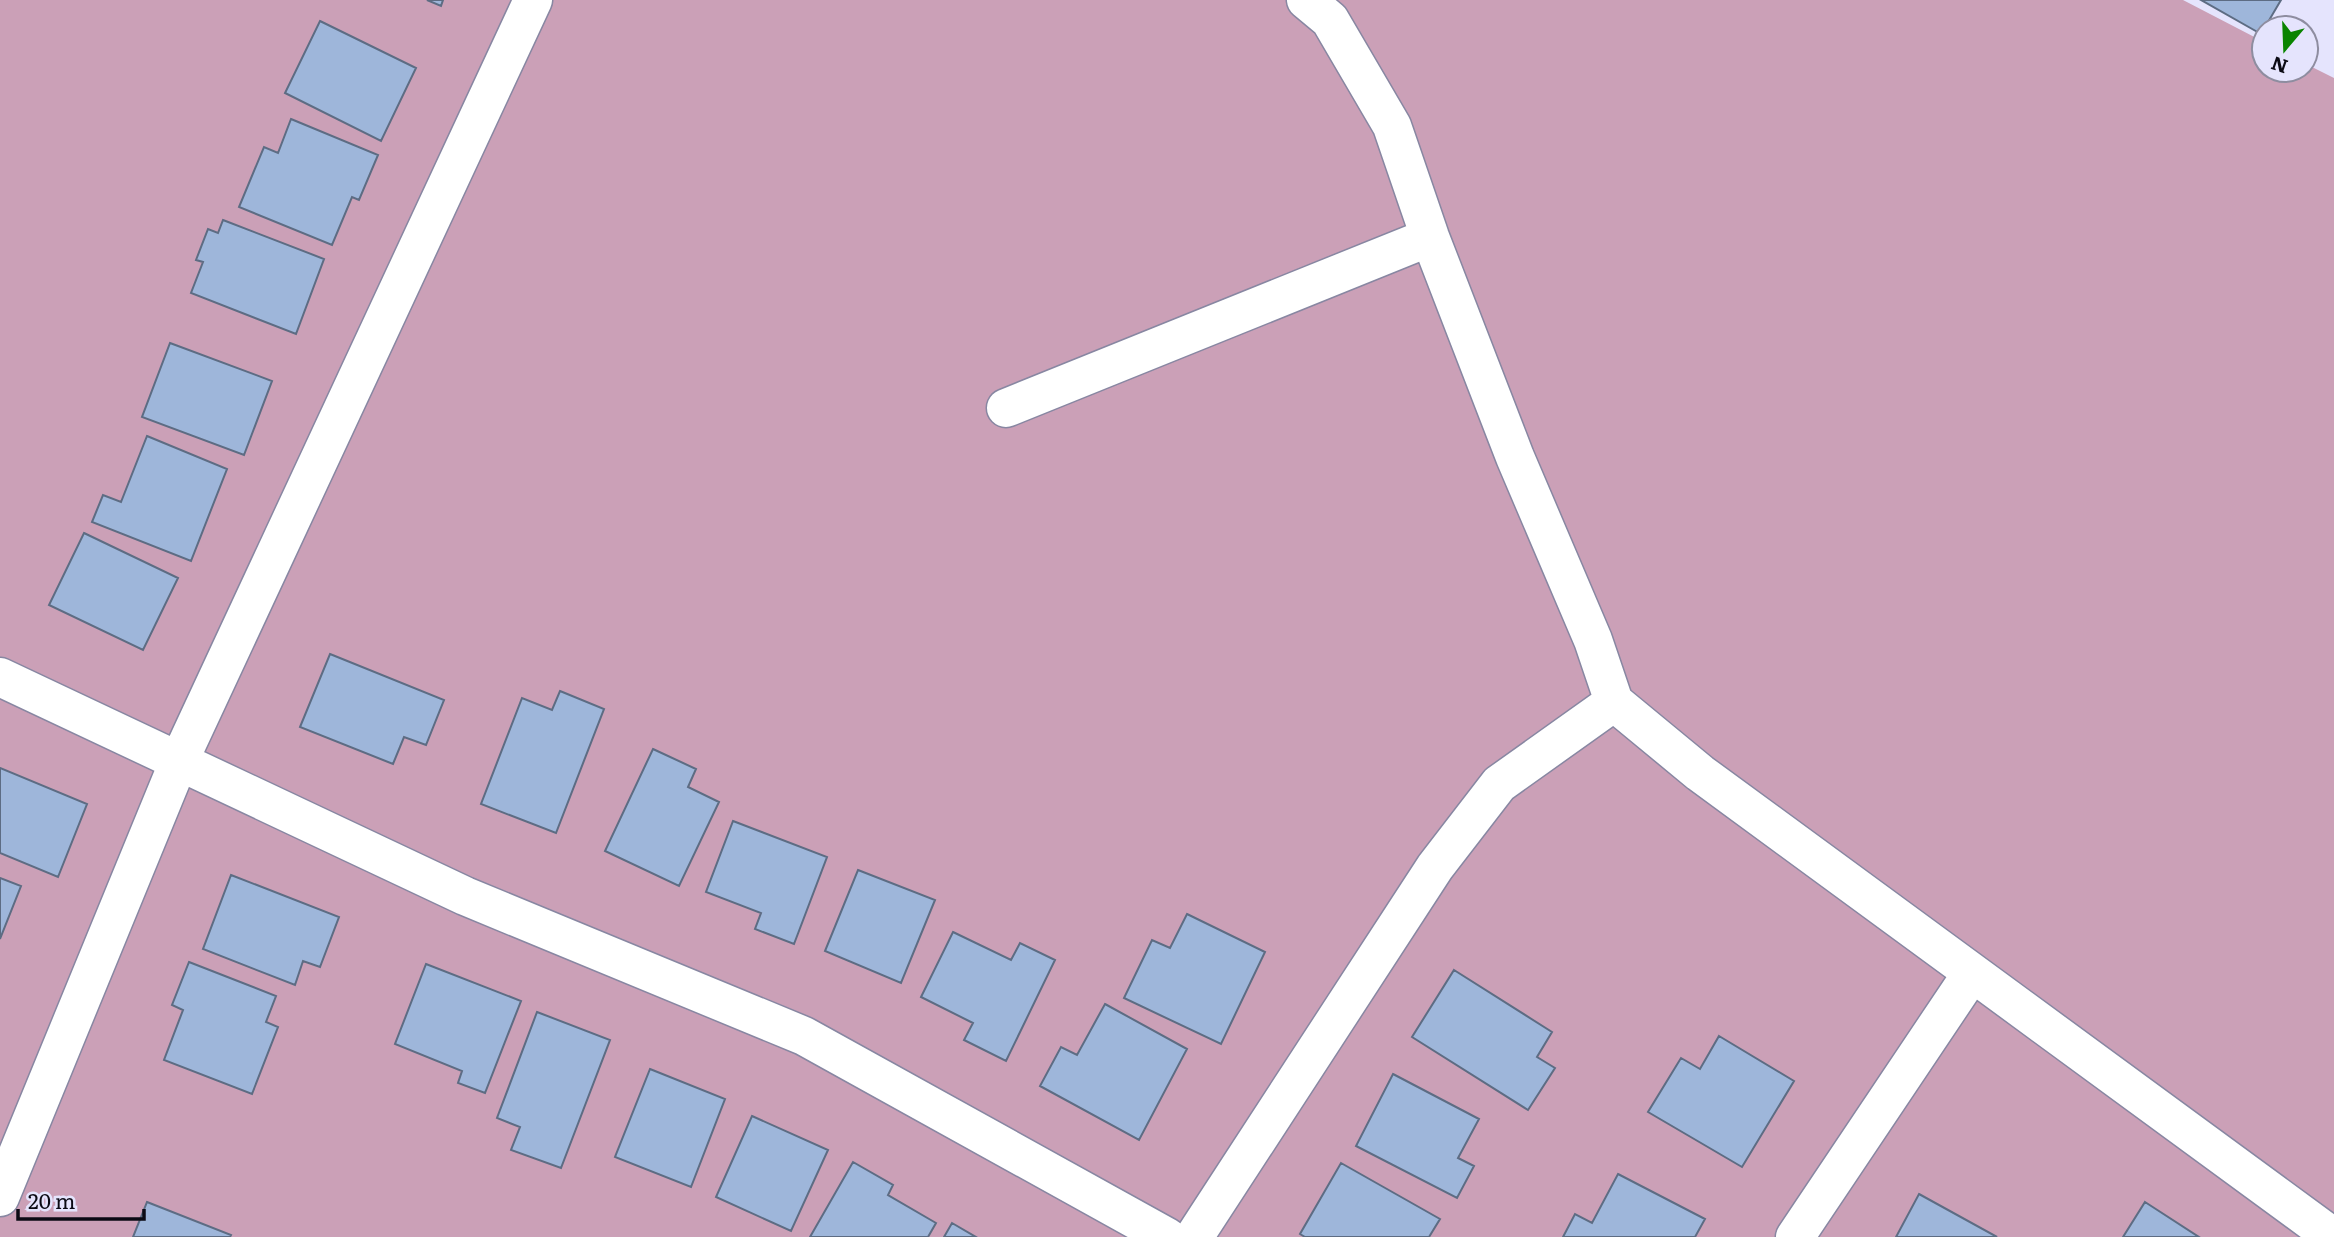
<svg xmlns="http://www.w3.org/2000/svg" width="2334" height="1237" viewBox="0 0 2334 1237" font-family="Literata,serif">
<rect width="100%" height="100%" fill="#e5e4fd"/>
<path fill="#cba0b7" d="M0,0H2183L2264,42V70H2306V64L2334,78V1237H0Z"/>
<path fill="#9eb6da" stroke="#5d6c83" stroke-width="2" d="M427,0H443L441,6Z
M2201,0H2281L2261,34Z
M320,21L416,68L381,141L285,93Z
M291,119L378,155L359,200L352,197L332,245L239,207L264,147L278,153Z
M223,220L324,259L296,334L191,293L203,262L196,260L208,229L218,233Z
M170,343L272,381L244,455L142,417Z
M147,436L227,469L191,561L92,522L103,495L121,502Z
M84,533L178,578L143,650L49,605Z
M330,654L444,700L426,745L404,737L393,764L300,727Z
M560,691L604,709L556,833L481,804L522,698L552,710Z
M653,749L696,769L688,787L719,802L679,886L605,851Z
M0,768L87,804L58,877L0,853Z
M733,821L827,857L794,944L755,929L761,913L706,892Z
M858,870L935,900L901,983L825,951Z
M231,875L339,917L320,967L303,961L295,985L203,949Z
M0,878L21,886L0,939Z
M1187,914L1265,952L1221,1044L1124,998L1152,940L1170,948Z
M953,932L1011,960L1020,943L1055,960L1006,1061L964,1040L973,1023L921,997Z
M189,962L276,996L266,1022L278,1027L252,1094L164,1060L183,1010L172,1005Z
M426,964L521,1001L485,1093L458,1083L462,1071L395,1044Z
M1454,970L1552,1032L1537,1057L1555,1068L1528,1110L1412,1037Z
M1105,1004L1187,1049L1139,1140L1040,1086L1061,1047L1077,1055Z
M537,1012L610,1040L561,1168L511,1150L520,1127L497,1118Z
M1719,1036L1794,1081L1742,1167L1648,1112L1681,1058L1700,1069Z
M650,1069L725,1099L691,1187L615,1157Z
M1393,1074L1479,1119L1458,1158L1474,1166L1457,1198L1356,1146Z
M752,1116L828,1150L791,1231L716,1197Z
M853,1162L893,1185L888,1195L936,1223L928,1237H810Z
M1341,1163L1440,1219L1429,1237H1305L1300,1234Z
M1618,1174L1705,1219L1695,1237H1563L1575,1214L1592,1223Z
M1919,1194L1997,1237H1896Z
M147,1202L231,1235L230,1237H133Z
M2145,1202L2199,1237H2123Z
M952,1223L976,1237H944Z"/>
<g fill="none" stroke-linecap="round" stroke-linejoin="round">
<defs>
<path id="minor" d="M1306,0L1330,20L1392,126L1430,237L1515,457L1593,640L1614,702L1700,773L2333,1237
M1006,408L1430,237
M0,677L465,896L804,1036L1167,1237
M0,1197L179,761L533,0
M1194,1237L1435,867L1499,784L1614,702
M1795,1237L1972,973"/>
</defs>
<use href="#minor" stroke="#8887a2" stroke-width="41"/>
<use href="#minor" stroke="#fff" stroke-width="38"/>
</g>
<g transform="translate(2285 49) rotate(199)"><circle r="33" fill="#e5e4fd" stroke="#8e8da0" stroke-width="2"/>
<path d="M0-5L12 26L0 18L-12 26Z" fill="#098400"/>
<text y="-10" font-size="19" font-weight="bold" text-anchor="middle" fill="#0b0a14">N</text>
</g>
<path d="M18 1209v10h126v-10" fill="none" stroke="#0b0a14" stroke-width="3.5"/>
<text x="28" y="1209" font-size="21" fill="#0b0a14" stroke="#e5e4fd" stroke-width="5" paint-order="stroke">20 m</text>
</svg>
